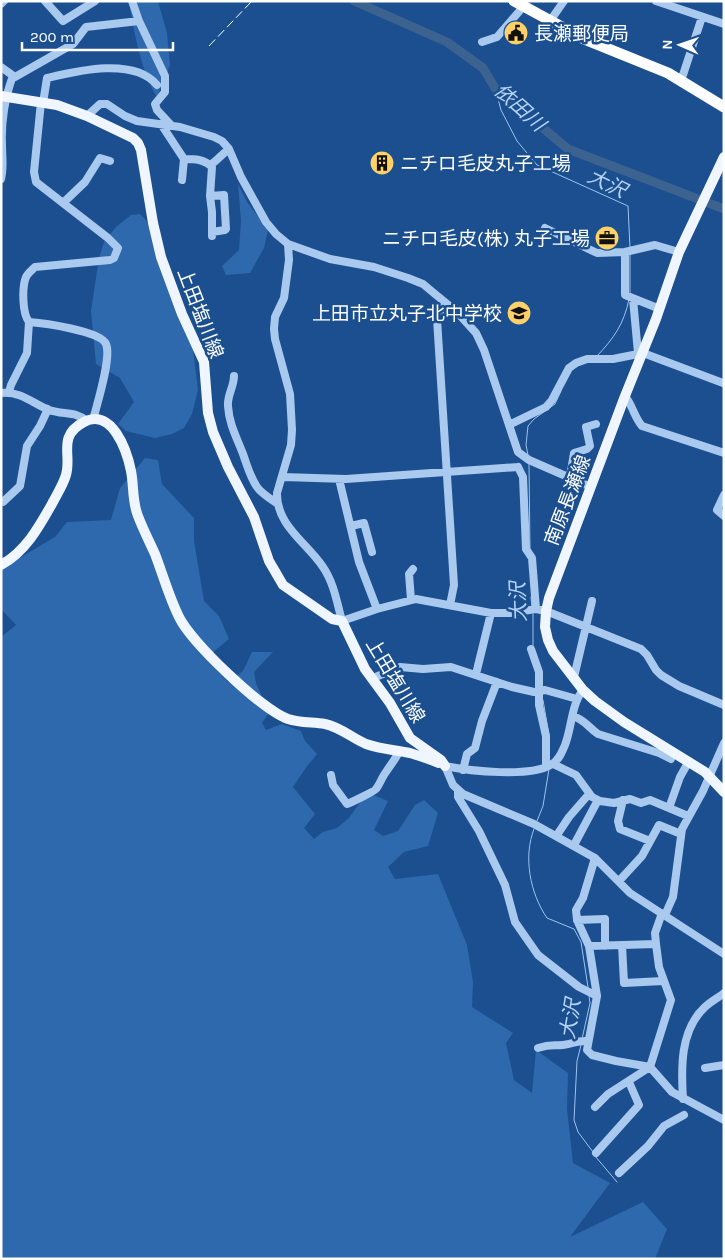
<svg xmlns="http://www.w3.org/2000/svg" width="725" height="1260" viewBox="0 0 725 1260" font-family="Karla,'Noto Sans JP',sans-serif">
<rect width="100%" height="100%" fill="#1b4f8f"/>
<path fill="#2e69ad" d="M129,1H158L167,33L170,65L157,97C142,74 133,29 129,1Z
M238,184L247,202L268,230L264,248L250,273L226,275L222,266L239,250L241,221Z
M140,214L147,221L153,243L193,349L198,390L192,414L184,428L172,434L155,438L126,431L118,424L134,402L120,378L96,364L91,311L99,258L104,242L116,227L131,215Z
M145,458L158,460L162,484L194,518V541L204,601L219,616L229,639L206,658L228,682L243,671L252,652H273L254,672L256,683L269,713L262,723L266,730L282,724L301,731L305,741L317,754L305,769L293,787L315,814L304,828L314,839L323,832L337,828L349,818L361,801L373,795L388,801L374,830L383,836L398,831L415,805L424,800L438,813L428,846L404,852L388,867L395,879L438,874L467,945L473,982L472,1007L513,1033L506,1043L514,1080L532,1093L536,1050L568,1073L567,1109L573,1163L610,1183L570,1237L643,1202L667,1229L655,1259H1V637L16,625L1,609V569L55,537L67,522L111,520L120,488Z"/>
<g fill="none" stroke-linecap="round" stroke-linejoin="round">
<path stroke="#9cc4f0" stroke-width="1" d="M495,88L501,110L517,141L537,165L628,206L630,248
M630,293V254
M597,356C614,338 624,324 629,299
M572,370L579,365
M528,455L526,445L528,426L534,419L555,404L561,391
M529,464L530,548
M531,597L532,608
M533,614V647
M543,700L549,735
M537,821L543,806L549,769
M534,829C523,857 530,893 547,918L574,929L581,942L588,987
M582,1039L590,1003L589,996
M581,1045L577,1061L574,1120L578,1132L593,1152
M595,1156L617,1182"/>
<path stroke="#3c6290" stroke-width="9" d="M354,1L447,42L483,68L495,88L568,149L724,209"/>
<path stroke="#a9c9ee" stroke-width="8" d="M45,1L63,21L95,1
M132,1L139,21L165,76V92L155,104L157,110L171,125
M656,1L724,24
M1,4L4,1
M550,21L564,1
M482,42L497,37L523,7
M1,67L15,77L73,44L86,27L139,21
M681,81L702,17
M41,102L34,172L36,182L108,238L118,248L114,258L110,260L35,267C32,270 28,273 26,277C22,287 22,313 29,322C43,323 101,331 106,344C112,357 97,404 93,420
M43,103L47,78C77,71 134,57 157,85
M87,116L100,104H107L125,116L137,121L180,127L214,137L222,141L229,149L241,177L266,222L276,234L288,244L330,259L374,267L408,278L423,284L435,294L457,312L476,333L484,350L518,452L529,460L591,487
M161,124L184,159L182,180
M184,159C195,159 204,159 212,167L210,196L212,212V236
M210,165C217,161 222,154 229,149
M1,179C4,167 2,157 2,144C1,122 5,96 13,76
M210,196L224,195L226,229L225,230L212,232
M63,203L85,182L100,158L110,161
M545,228L597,253L625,252L655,245L679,252
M288,244L289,260L284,298L275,317L274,329L275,339L290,394L292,430L291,445L277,493C276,525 307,543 323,567C334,583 337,603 342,621L377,609L416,599L491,613H510L536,609L546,611L641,649L647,655L656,670L661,675L679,686L724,705
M625,252V295L660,309
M633,299L638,353
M446,304L439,313L437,319L454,585L450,605
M234,376C234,387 227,395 228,406C229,424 237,438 243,454C247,465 250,477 257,487C262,494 271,499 278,504
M9,392L11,385L27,353L29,322
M1,393C21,391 32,403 49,410C63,415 76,411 87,421
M625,396C633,406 634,417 642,426L724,453
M509,425L546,407L552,400L569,368L576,363L587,359H613L643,353L723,383
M518,467L523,477L526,549L532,558L536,609
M283,477L346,479L518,467
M568,477L571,471L574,453L587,449L590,446L586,427L596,424
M339,479L359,562L377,609
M724,495L717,510L724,516
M1,501L3,502L20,486L27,446L40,426L48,409
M351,526L364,523L372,552
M411,600L409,574L413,569
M531,649L539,672V705L546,736V767
M476,674L491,613
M574,677L592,601
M373,678L400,667L423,669L451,667L512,687L534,692L545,690L577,699
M573,716C585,720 588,727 598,734L659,753L671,759
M553,764L576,775L592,797L600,801L614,803L630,799L641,803L650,800L688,816
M445,766L453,785L463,794L534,824L595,858L630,893L724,954
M445,766C469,771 532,778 552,764C559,760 562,752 565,745C572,727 571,705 583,690
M463,770L467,754L475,748L482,721L497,682
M331,775L333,785L347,804C350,803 375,791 376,789C380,784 382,777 386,772C391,764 396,759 399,751
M458,791V797L479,831L505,885L515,922L538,955L579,987L597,996
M623,800L618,821L620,829L650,841
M669,808L680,777L689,761
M557,835L569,817L589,794
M574,845L598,800
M595,858L583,898L576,910L577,920L589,946L597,996L587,1050L592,1055L616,1061L650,1067L672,1092L724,1120
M619,881L642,856L659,825L681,834
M665,915L673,897L682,829L703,791L724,743
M577,920L605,919V946
M622,945L624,983L663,981
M589,946L656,944
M538,1048C551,1044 552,1046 563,1045C574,1044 576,1040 588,1041
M705,1068L724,1065
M683,1099C681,1068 680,1030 705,1007C710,1002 718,998 724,993
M595,1107L608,1094L650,1067L671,1000L659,967L656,944L655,933L662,913
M596,1153L639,1105L629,1082
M619,1173L648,1146L664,1126L684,1115"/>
<path stroke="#f0f6ff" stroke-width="10" d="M1,96L57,105L87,116L133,138L138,143L141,150L153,223L161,257L182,314L204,362L208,413L213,432L228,467L254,517L269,561L283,585L332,619L342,621L365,669L390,703L410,738L441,760L445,766
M724,157L679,252L656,319L625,396L549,598L546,611L545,627L548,640L553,651L583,690L595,701L624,722L705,772L724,792
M1,565C26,551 39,527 53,502C57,494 63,485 66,475C72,455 57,436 84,422C112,407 127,451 131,471C134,486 132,501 138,516C143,529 149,541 155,554C163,575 169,597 179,617C191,642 262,710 288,719C300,723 313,722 325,724C340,727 352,738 366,744C380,749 395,750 410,753C420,756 429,759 439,763"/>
<path stroke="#fff" stroke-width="11" d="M514,1L584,39L668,73L724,107"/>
<path stroke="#fff" stroke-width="1" stroke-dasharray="9 4" stroke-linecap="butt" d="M209,46L252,1"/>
</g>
<defs>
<symbol id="civic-disc" viewBox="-11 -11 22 22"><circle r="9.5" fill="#ffd166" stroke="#1b4f8f"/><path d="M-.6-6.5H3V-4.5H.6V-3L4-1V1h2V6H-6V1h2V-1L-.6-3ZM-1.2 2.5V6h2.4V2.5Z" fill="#111"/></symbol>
<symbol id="building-disc" viewBox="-11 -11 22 22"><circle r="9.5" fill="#ffd166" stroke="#1b4f8f"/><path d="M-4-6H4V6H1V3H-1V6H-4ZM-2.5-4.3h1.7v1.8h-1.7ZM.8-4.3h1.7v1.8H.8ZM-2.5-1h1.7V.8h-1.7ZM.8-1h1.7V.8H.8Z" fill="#111"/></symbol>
<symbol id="office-disc" viewBox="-11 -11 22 22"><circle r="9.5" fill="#ffd166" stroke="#1b4f8f"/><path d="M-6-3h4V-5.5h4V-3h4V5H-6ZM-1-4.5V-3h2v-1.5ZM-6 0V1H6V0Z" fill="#111"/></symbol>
<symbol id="school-disc" viewBox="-11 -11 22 22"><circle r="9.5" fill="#ffd166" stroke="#1b4f8f"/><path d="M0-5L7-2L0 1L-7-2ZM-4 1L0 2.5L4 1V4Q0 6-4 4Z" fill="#111"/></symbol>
</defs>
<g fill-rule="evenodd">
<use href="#civic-disc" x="502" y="19" width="28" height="28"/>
<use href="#building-disc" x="368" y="149" width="28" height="28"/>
<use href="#office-disc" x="593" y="224" width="28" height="28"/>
<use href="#school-disc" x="505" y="299" width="28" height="28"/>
</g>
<g text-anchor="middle" stroke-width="5" stroke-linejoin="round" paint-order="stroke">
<g font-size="19" fill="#fff" stroke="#1b4f8f" text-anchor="start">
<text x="534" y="40">長瀬郵便局</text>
<text x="400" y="170">ニチロ毛皮丸子工場</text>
<text x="590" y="245" text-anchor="end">ニチロ毛皮(株) 丸子工場</text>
<text x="502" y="320" text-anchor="end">上田市立丸子北中学校</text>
</g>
<g font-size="19" fill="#fff" stroke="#1b4f8f">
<text transform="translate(201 313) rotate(69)" y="7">上田塩川線</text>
<text transform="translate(567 500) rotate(-69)" y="7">南原長瀬線</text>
<text transform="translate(396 680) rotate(59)" y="7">上田塩川線</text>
</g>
<g font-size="20" font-style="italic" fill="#b5d3f5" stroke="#1b4f8f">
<text transform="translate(520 107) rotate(42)" y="7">依田川</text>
<text transform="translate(607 183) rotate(26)" y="7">大沢</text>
<text transform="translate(518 602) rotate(-92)" y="7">大沢</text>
<text transform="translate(570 1019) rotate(-81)" y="7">大沢</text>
</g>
</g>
<rect width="725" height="1260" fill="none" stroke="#ffffff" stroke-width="5"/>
<g transform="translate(680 45) rotate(272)" stroke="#1b4f8f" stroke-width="4" paint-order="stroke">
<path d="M0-4L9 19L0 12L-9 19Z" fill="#ffffff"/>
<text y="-8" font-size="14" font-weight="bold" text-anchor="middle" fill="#ffffff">N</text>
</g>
<path d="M22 42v8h151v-8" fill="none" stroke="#ffffff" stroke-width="2.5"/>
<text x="30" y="42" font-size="15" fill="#ffffff" stroke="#1b4f8f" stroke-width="4" paint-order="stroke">200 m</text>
</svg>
